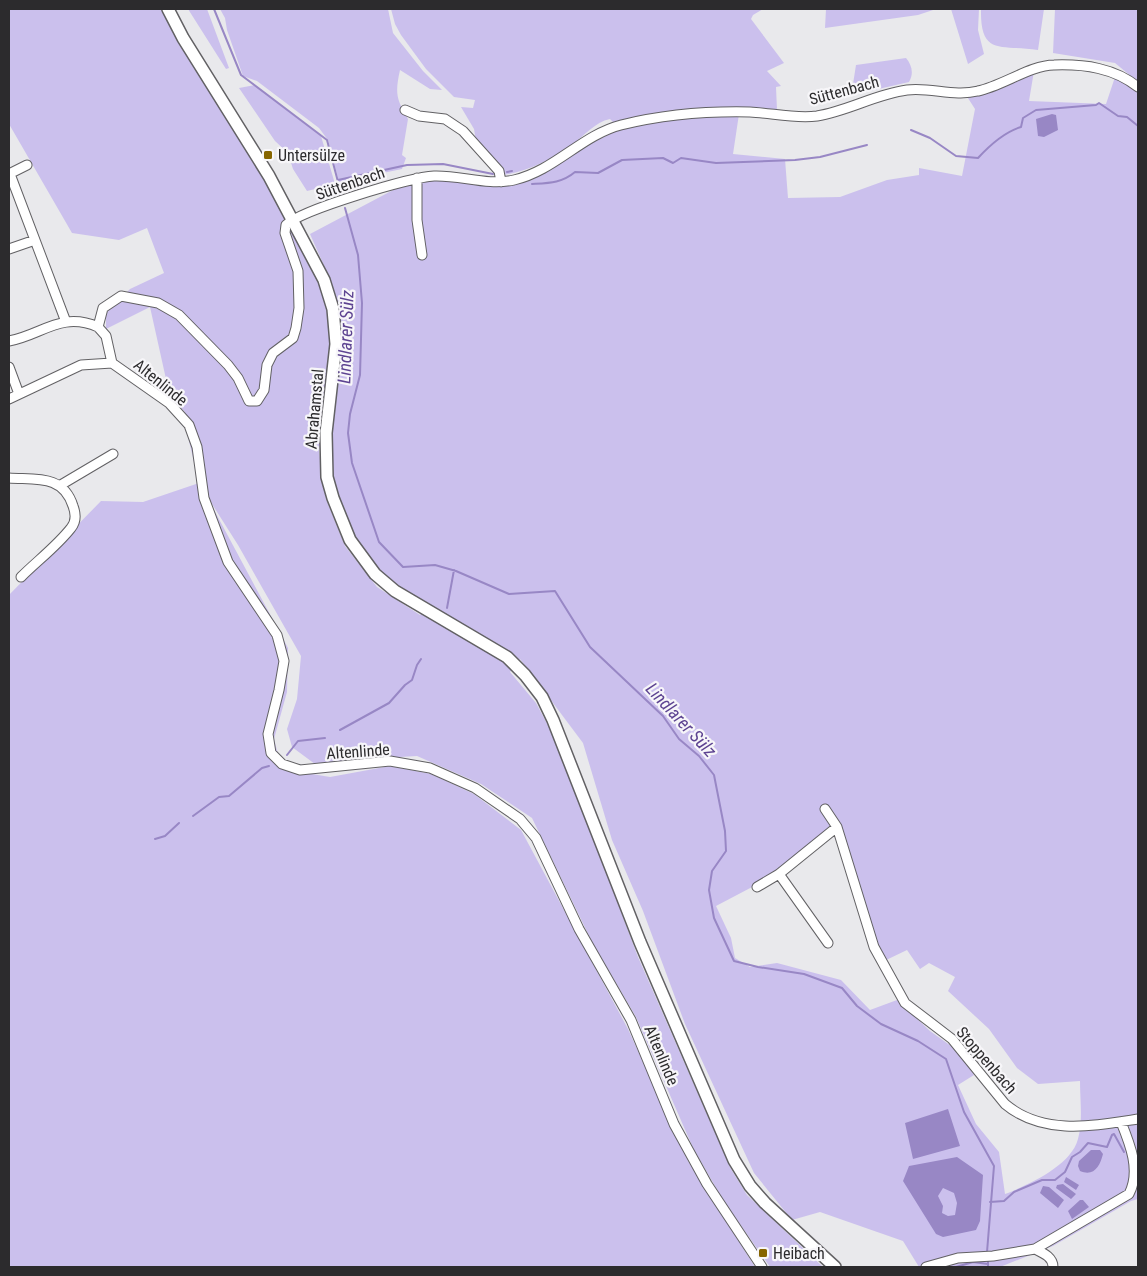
<svg xmlns="http://www.w3.org/2000/svg" width="1147" height="1276" viewBox="0 0 1147 1276" font-family="'Roboto Condensed',sans-serif">
<rect width="100%" height="100%" fill="#e9e9ec"/>
<path fill="#cbc0ed" fill-rule="evenodd" d="M9,9H161L277,202L315,274L329,312L331,351L319,451L326,499L345,546L377,587L420,615L426,607L384,577L366,555L348,525L335,488L330,453L342,335L336,300L325,268L310,234L395,189L439,179L511,183L634,122L739,114L733,154L785,159L788,198L840,197L887,180L919,175V168L962,176L975,109L966,95L1034,71L1029,101L1106,104L1116,74L1138,88V1199L1131,1201L1053,1246L1000,1267H919L903,1241L820,1212L792,1220L754,1173L685,1024L643,911L612,840L583,743L520,659L510,672L536,703L557,742L638,957L731,1169L747,1195L823,1267H770L723,1200L693,1148L636,1017L592,942L532,818L481,784L417,756L366,759L319,767L292,747L287,729L297,699L301,656L238,545L205,493L288,648L287,692L274,739L282,769L330,777L390,766L431,774L474,794L521,830L628,1029L688,1161L755,1267H9V595L101,501L143,502L199,483L184,420L185,412L170,397L150,307L106,329V313L130,289L164,273L147,228L119,240L72,233L9,124ZM837,828L882,962L907,950L920,969L929,963L955,977L948,991L989,1029L1017,1068L1038,1084L1080,1081C1080,1100 1083,1121 1078,1139C1071,1166 1028,1185 1005,1194L999,1152L976,1124L958,1085L974,1075L958,1051L930,1031L897,1000L870,1010L841,980L777,963L750,967L735,958L731,938L716,906L788,868Z
M188,9H207L229,68L226,69Z
M220,9H388L393,33L423,71L442,90L430,89L400,70C395,93 396,99 408,119L402,155L406,158L402,169L339,182L328,140L319,128L257,81L243,76L227,30L225,18Z
M391,9H763L753,15L751,19L784,63L767,71L781,86L776,87L777,110L752,108L678,112L614,123L610,119C595,122 584,136 572,145C551,160 528,171 504,175L476,141L474,129L461,107L473,108L475,100L454,97L426,69L401,35L395,24Z
M826,9H936L918,15L825,28Z
M951,9H979L978,30L984,54L968,64Z
M981,9H1044L1038,50C1001,44 980,57 981,9Z
M1055,9H1138V82L1115,63L1053,53Z
M906,58C912,65 914,74 909,82L861,93L855,90L853,84L856,65Z
M255,85L321,136L335,184L307,191L293,169L288,153L275,141L239,88Z"/>
<path fill="#9887c5" fill-rule="evenodd" d="M1052,114L1056,115L1058,130L1044,137L1038,136L1036,119Z
M948,1109L960,1146L913,1159L905,1123Z
M1091,1150H1100L1103,1154C1100,1166 1094,1177 1080,1171L1078,1166L1079,1161Z
M957,1157L983,1175L980,1221L976,1230L943,1237L936,1234L903,1181L909,1166ZM943,1188L954,1193L957,1203L955,1215L948,1216L942,1213L943,1206L938,1196Z
M1066,1177L1079,1185L1076,1190L1064,1182Z
M1063,1184L1076,1194L1071,1199L1056,1188L1057,1185Z
M1043,1186L1049,1187L1064,1200L1058,1208L1040,1193Z
M1080,1200H1083L1089,1207L1072,1219L1068,1211Z"/>
<g fill="none" stroke-linecap="round" stroke-linejoin="round">
<path stroke="#9887c5" stroke-width="2" d="M214,9L241,75L327,140L342,197
M911,130L930,138L956,156L978,158C990,145 1004,132 1021,127L1023,118L1036,110L1096,105L1099,103L1118,116L1127,117L1138,126
M507,172L512,171
M338,180L407,165L443,164L493,174
M532,184C549,183 562,183 575,172L598,173L622,160L663,158L673,163L681,158L716,163L795,160L820,157L867,145
M345,208L358,255L362,303L360,375L350,414L348,433L352,463L379,542L403,567L435,565L456,571L509,594L555,591L590,647L663,716L679,739L699,756L714,775L725,831L726,851L712,871L709,890L714,918L734,961L758,967L804,974L842,988L857,1006L881,1024L918,1041L946,1059L964,1112L994,1166L987,1252
M447,608L454,570
M340,730L389,703L405,685L412,680L417,665L421,659
M287,755L298,741L325,738
M193,816L219,797L229,796L262,768L269,766
M155,839L165,836L179,823
M990,1202L1004,1201L1014,1192L1042,1180H1055L1065,1172L1072,1157L1080,1152L1088,1143L1107,1147L1112,1135L1114,1134L1124,1152
M988,1260V1267
M956,1267L973,1262L988,1264"/>
<defs>
<path id="minor" d="M405,110L419,116L445,119L463,131L499,171L501,182
M9,174L27,165
M10,174L66,322
M417,178V220L422,255
M9,249L35,240
M9,341C42,335 61,311 98,327
M112,363L106,336L98,327L103,308L121,296L158,303L179,315L228,365L238,378L249,401H257L264,390L267,365L273,353L293,338L296,328L299,308L298,271L285,233L286,225C301,210 411,177 434,176C461,175 487,186 514,180C554,171 582,135 621,125C662,115 707,111 750,112C772,113 795,119 817,116C848,111 876,94 907,90C931,87 954,97 978,91C1002,86 1031,65 1054,65C1085,64 1114,68 1138,87
M9,367L19,394
M9,399L81,365L112,363L169,403L189,425L197,447L204,498L228,562L277,635L284,661L279,690L268,734L271,753L282,764L300,770L390,761L430,768L475,788L520,819L536,838L579,929L631,1020L674,1124L707,1184L762,1267
M9,478C35,480 63,474 73,506C76,514 76,522 71,528C57,546 37,561 21,577
M59,486L113,454
M825,809L837,827L874,947L905,1003L952,1039L1005,1104C1043,1136 1093,1126 1138,1119
M779,874L828,943
M757,887L779,874L837,827
M1035,1249C1043,1253 1053,1257 1053,1267
M926,1267L958,1258L993,1256L1035,1249L1129,1194C1141,1171 1130,1144 1121,1122"/>
<path id="major" d="M168,9L183,38L269,176L324,280L333,309L336,344L326,433L327,477L333,498L350,540L375,574L395,591L507,657L525,675L542,697L553,720L640,942L734,1160L750,1186L765,1203L835,1267"/>
</defs>
<use href="#minor" stroke="#626164" stroke-width="11"/>
<use href="#major" stroke="#626164" stroke-width="14"/>
<use href="#minor" stroke="#fff" stroke-width="9"/>
<use href="#major" stroke="#fff" stroke-width="11"/>
</g>
<g fill="#866500" stroke="#f7f6f9" stroke-width="2">
<rect x="263" y="150" width="10" height="10" rx="2.5"/>
<rect x="758" y="1248" width="10" height="10" rx="2.5"/>
</g>
<g text-anchor="middle" stroke-width="4.5" stroke-linejoin="round" paint-order="stroke">
<g font-size="16" fill="#2c2b2d" stroke="#f7f6f9">
<text transform="translate(844 90) rotate(-15)" y="6">Süttenbach</text>
<text transform="translate(350 183) rotate(-19)" y="6">Süttenbach</text>
<text transform="translate(161 382) rotate(39)" y="6">Altenlinde</text>
<text transform="translate(314 409) rotate(-85)" y="6">Abrahamstal</text>
<text transform="translate(358 751) rotate(-4)" y="6">Altenlinde</text>
<text transform="translate(662 1055) rotate(67)" y="6">Altenlinde</text>
<text transform="translate(987 1060) rotate(49)" y="6">Stoppenbach</text>
</g>
<g font-size="16" fill="#2c2b2d" stroke="#f7f6f9" text-anchor="start">
<text x="278" y="161">Untersülze</text>
<text x="773" y="1259">Heibach</text>
</g>
<g font-size="18" font-style="italic" fill="#5d4391" stroke="#f7f6f9">
<text transform="translate(346 337) rotate(-88)" y="6">Lindlarer Sülz</text>
<text transform="translate(681 720) rotate(47)" y="6">Lindlarer Sülz</text>
</g>
</g>
<rect width="1147" height="1276" fill="none" stroke="#2c2b2d" stroke-width="20"/>
</svg>
